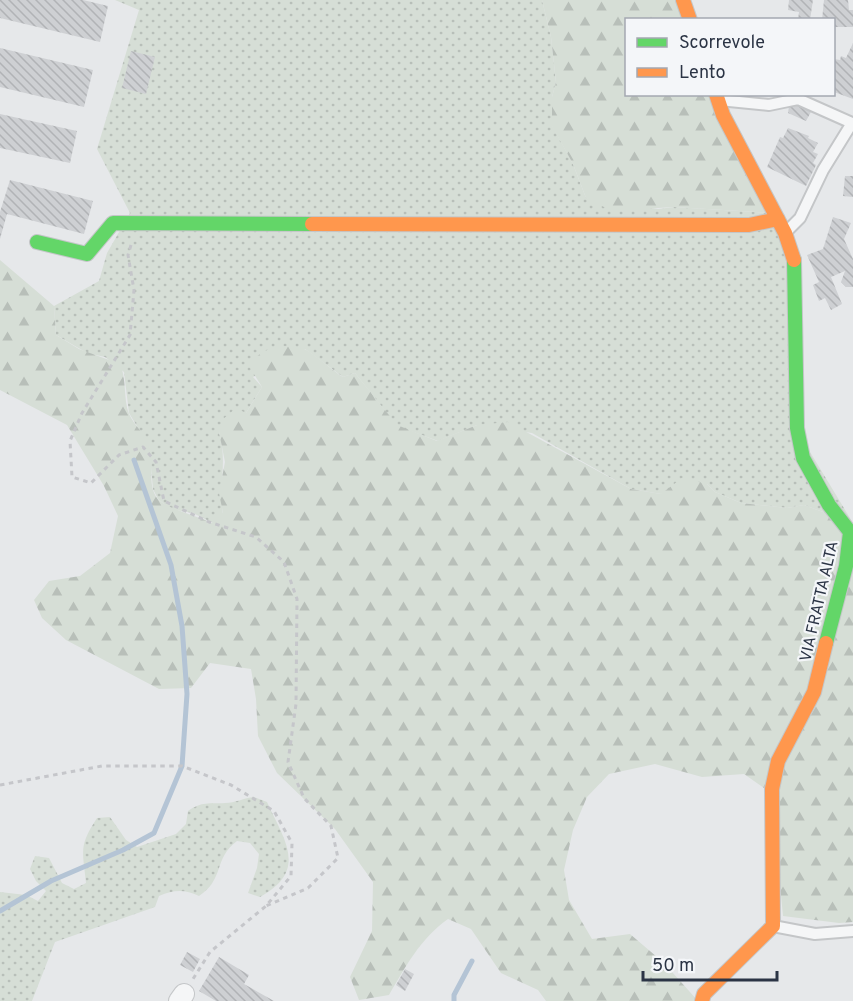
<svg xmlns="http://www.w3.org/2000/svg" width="853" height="1001" viewBox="0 0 853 1001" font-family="Overpass,sans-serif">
<defs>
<pattern id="grass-dots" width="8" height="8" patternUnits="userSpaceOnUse" patternTransform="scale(1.5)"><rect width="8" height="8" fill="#d6ded6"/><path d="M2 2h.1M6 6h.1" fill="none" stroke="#b8bfb9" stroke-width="1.8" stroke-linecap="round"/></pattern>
<pattern id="forest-firs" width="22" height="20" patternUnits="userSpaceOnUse" patternTransform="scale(1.5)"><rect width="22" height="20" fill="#d6ded6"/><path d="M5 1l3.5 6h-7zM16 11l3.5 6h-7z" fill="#b8bfb9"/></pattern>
<pattern id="building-back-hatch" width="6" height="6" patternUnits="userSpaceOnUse" patternTransform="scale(1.5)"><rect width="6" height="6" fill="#ced0d3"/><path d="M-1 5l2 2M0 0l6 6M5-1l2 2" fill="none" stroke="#b1b3b6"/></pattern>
</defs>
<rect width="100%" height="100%" fill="#e6e8ea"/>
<path fill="url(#grass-dots)" d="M115,0H542L551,37L556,82L552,97V125L573,164L586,198L658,209L674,207L772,213L794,266L804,442L853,523L804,505L787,508L741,503L715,492L707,484L661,494L631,489L532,433L477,425L438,441L397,426L355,373L343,377L305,349L253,377L262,387L246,413L219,432C228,464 218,483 223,514L213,523L193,513L170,509L158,499L153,489L149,446L129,413L124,372L105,357L87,353L56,335L54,306L99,281L107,253L130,213L97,149L139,10Z
M254,797L267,802C284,840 309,870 260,897L248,893L257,868L259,854L250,843L237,841C213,859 225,879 199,896C184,889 174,890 159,896L155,907L55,942L32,1001H0V892L26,895L38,901L46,891L36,881L30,869L35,856L49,858L62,883L74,889L86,883C83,851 78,847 97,818L110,817L126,840L137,847L176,834L186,824L188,811C202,801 209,804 225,803C235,803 244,798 254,797Z"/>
<path fill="url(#forest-firs)" d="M542,0H690L694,19L626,20V94L718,95L772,213L674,207L612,211L586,198L573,164L552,126V97L556,82L551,37Z
M0,260L54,306L56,335L79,349L120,364C127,380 123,398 129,414C134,425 145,434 149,445C155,462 146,485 158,499C167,509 198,516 212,523L223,513L219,493L225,462L219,432L222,420L236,408L246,413L262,387L249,366C259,348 283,342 304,349C311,351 333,371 343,377L355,373L397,425L437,441L477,425L508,422L631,489L661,494L682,478L707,484L715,492L741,503L787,508L804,505L853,523V922L839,923L783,916L771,793L744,774L702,777L655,764L609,774L587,797L573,830L564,870L569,900L592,939L630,934L664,963L698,1001H546L538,990L501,973L471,929L448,919C420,939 406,966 389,995L359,1000L350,977L372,931L373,882L335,829L277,773L258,736L256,699L251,669L210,663L191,688L159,689L66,640L42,618L34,600L49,581L80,576L110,553L118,516L104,486L67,425L0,390Z"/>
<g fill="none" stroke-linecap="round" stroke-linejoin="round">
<path stroke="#b4c4d5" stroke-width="5" d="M0,911L51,881L123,850L154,833L182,766L187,694L182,626L171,565L134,460
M454,1001V995L472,961"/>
</g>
<path fill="url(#building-back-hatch)" d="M0,0H83L108,6L100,42L0,18Z
M789,0H813L810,20H798L799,12L788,10Z
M824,0H848L849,10H853V27H834V20H822Z
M853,43V99L834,92V59L840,60L841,56L846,58Z
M0,48L93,70L84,107L0,87Z
M131,51L155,57L146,94L122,88Z
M798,103L812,110L806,121L788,113L789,106Z
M0,114L77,131L70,163L0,148Z
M788,128L809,136L808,138L818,143L813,152L818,154L813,163L816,165L806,186L767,167L780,137L783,138Z
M845,176H853V197L843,196Z
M10,180L93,201L84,234L7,214L0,239V212Z
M833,217L851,223L844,239L853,259V287H846L841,282L845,271L831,277L842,304L831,310L825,298L819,301L813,285L819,282L807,255L823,249Z
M187,952L200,959L193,972L180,965Z
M219,957L249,975L244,984L274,1001H216L199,991Z
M405,969L414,974L405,991L396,985Z"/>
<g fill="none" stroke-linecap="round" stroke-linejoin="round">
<defs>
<path id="lane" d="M719,100L769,105L798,99L852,123L823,170L800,218L787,231
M773,926L815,934L853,931"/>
<path id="street" d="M179,1001L184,994"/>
<path id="fast" d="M37,242L87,254L113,223L312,224
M794,260L797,428L803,458L829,505L850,532L846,566L826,643"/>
<path id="slow" d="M683,0L690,20
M716,94L723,115L785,233L794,260
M312,224L749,225L778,219
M702,1001L704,994L773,926L772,789L778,761L814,692L826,643"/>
</defs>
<use href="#lane" stroke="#c4c6c8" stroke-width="14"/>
<use href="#street" stroke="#c4c6c8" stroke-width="22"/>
<use href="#fast" stroke="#c4c6c8" stroke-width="16"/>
<use href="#slow" stroke="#c4c6c8" stroke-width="16"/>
<path stroke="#c5c6ca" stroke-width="3" stroke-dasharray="4.5 4.5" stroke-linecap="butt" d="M131,245L128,255L134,290L130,335L82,413L70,441L72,477L91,483L119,455L143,447L156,462L164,501L209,522L256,537L284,562L297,599L296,704L288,762L304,798L331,826L338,858L308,888L266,906
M0,785L102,766H182L231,785L274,811L292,843L291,876L266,906L210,952L193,979"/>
<use href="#lane" stroke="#f5f6f7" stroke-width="10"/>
<use href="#street" stroke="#f5f6f7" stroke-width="20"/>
<use href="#fast" stroke="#63d668" stroke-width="14"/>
<use href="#slow" stroke="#ff974d" stroke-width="14"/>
</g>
<g text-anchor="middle" stroke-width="4.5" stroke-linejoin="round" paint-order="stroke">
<g font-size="16" fill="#2b3445" stroke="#f4f6f9">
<text transform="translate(818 601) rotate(-77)" y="6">VIA FRATTA ALTA</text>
</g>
</g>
<rect x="625" y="18" width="210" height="78" fill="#f4f6f9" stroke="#a4a8b1" stroke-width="1.5"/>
<rect x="637" y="38" width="30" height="9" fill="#63d668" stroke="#a4a8b1" stroke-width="1.5"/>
<text x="679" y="48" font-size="18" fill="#2b3445">Scorrevole</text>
<rect x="637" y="68" width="30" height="9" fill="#ff974d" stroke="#a4a8b1" stroke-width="1.5"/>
<text x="679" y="78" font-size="18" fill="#2b3445">Lento</text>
<path d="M643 971v9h134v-9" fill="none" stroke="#2b3445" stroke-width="3"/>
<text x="652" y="971" font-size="18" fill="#2b3445" stroke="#f4f6f9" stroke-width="4.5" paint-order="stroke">50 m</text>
</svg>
